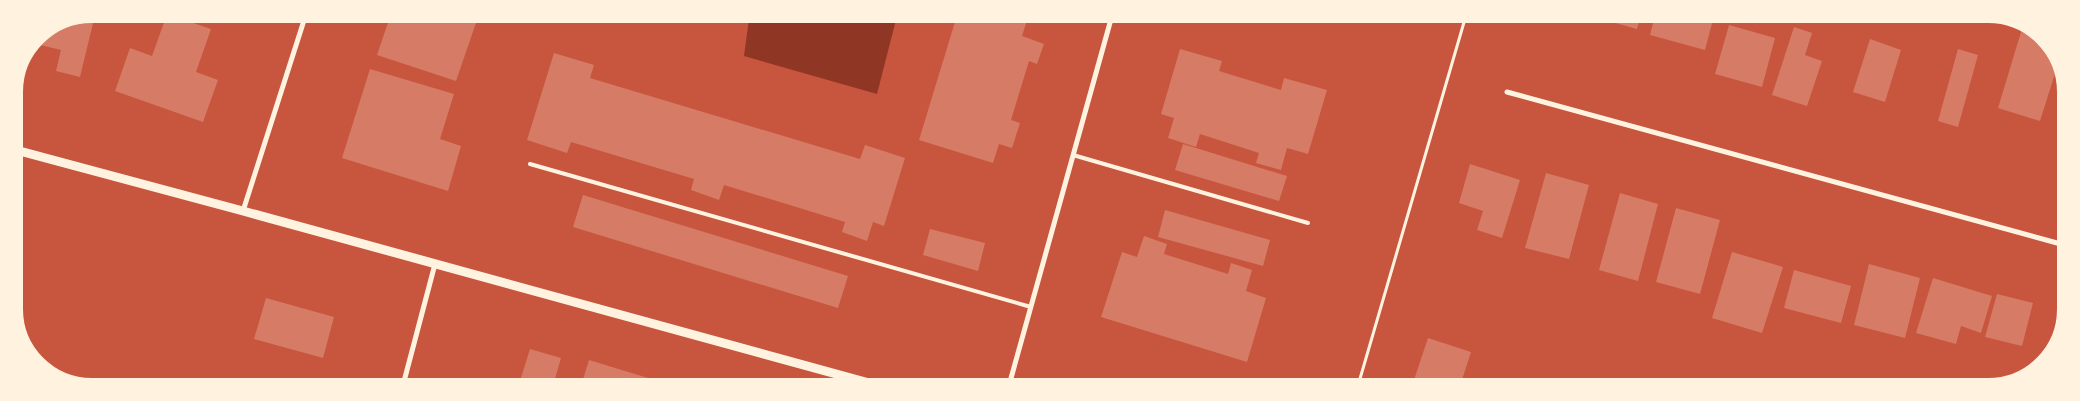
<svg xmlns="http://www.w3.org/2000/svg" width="2080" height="401" viewBox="0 0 2080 401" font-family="Raleway,sans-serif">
<rect width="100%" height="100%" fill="#c8553d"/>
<path fill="#8f3625" d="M750,12H898L877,94L744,56Z"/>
<path fill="#d67c66" d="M92,11H96L80,77L56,71L61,50L32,43L35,35Z
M392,11H450L477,20L456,81L377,55Z
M958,12H1012L1028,17L1022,36L1044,44L1037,64L1029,61L1011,120L1020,123L1012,148L999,144L993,163L919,140Z
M1595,12H1642L1637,29L1594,17Z
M1656,12H1715L1705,50L1650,35Z
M167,14L211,29L196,72L218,80L203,122L115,91L130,48L152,56Z
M1729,25L1775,38L1762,87L1715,74Z
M1794,27L1812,33L1805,55L1822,61L1807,106L1772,95Z
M2021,32L2046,40L2059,61L2040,121L1998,108Z
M1870,39L1901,50L1885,102L1853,92Z
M1180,49L1222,61L1219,71L1281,90L1284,78L1327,90L1308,154L1287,148L1281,170L1256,163L1259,153L1200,134L1196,147L1168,138L1174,118L1161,114Z
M1958,49L1978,55L1958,127L1938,121Z
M554,53L594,65L590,78L860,159L865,145L905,158L884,226L873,222L867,241L842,232L845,222L724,185L719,200L691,190L694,179L571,142L567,153L527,140Z
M370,69L454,94L440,139L461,146L448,191L342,158Z
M2067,108V127L2061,126Z
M1183,144L1287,176L1279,201L1175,170Z
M1470,164L1520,180L1502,238L1477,230L1483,211L1459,203Z
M1546,173L1589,185L1569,259L1525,248Z
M1620,193L1658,204L1638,281L1599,270Z
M583,195L848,276L838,308L573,227Z
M1676,208L1720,220L1700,294L1656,282Z
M1165,210L1270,240L1263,266L1158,237Z
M930,229L985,243L978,271L923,255Z
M1144,236L1167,244L1164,254L1228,274L1231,263L1252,270L1246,291L1266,298L1247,362L1101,317L1122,252L1137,257Z
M1732,252L1783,267L1762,333L1712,318Z
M1869,264L1920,278L1905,338L1854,325Z
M1794,270L1851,286L1841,323L1784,308Z
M1933,278L1992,296L1981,333L1961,326L1956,344L1916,333Z
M1997,294L2033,303L2022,346L1985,337Z
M14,295L23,297L15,331L14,329Z
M266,298L334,317L323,358L254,339Z
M1428,338L1471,352L1459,389H1411Z
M530,349L561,358L552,389H537L519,384Z
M589,360L658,381L656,389H580Z"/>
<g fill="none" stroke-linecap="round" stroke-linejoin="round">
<path stroke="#fff3e0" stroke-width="3" d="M1357,389L1467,12"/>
<path stroke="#fff3e0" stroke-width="4" d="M1073,155L1308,223
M530,164L1031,307
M863,389L865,382"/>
<path stroke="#fff3e0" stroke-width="5" d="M1507,92L2068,246
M243,211L307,11
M402,389L435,264
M1008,389L1113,12"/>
<path stroke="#fff3e0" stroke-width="9" d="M12,149L243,211L891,389"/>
</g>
<path d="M0 0H2080V401H0ZM92 20H1988A72 72 0 0 1 2060 92V309A72 72 0 0 1 1988 381H92A72 72 0 0 1 20 309V92A72 72 0 0 1 92 20Z" fill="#fff3e0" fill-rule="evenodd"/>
<path fill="none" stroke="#fff3e0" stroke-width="6" d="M92 20H1988A72 72 0 0 1 2060 92V309A72 72 0 0 1 1988 381H92A72 72 0 0 1 20 309V92A72 72 0 0 1 92 20Z"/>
</svg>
